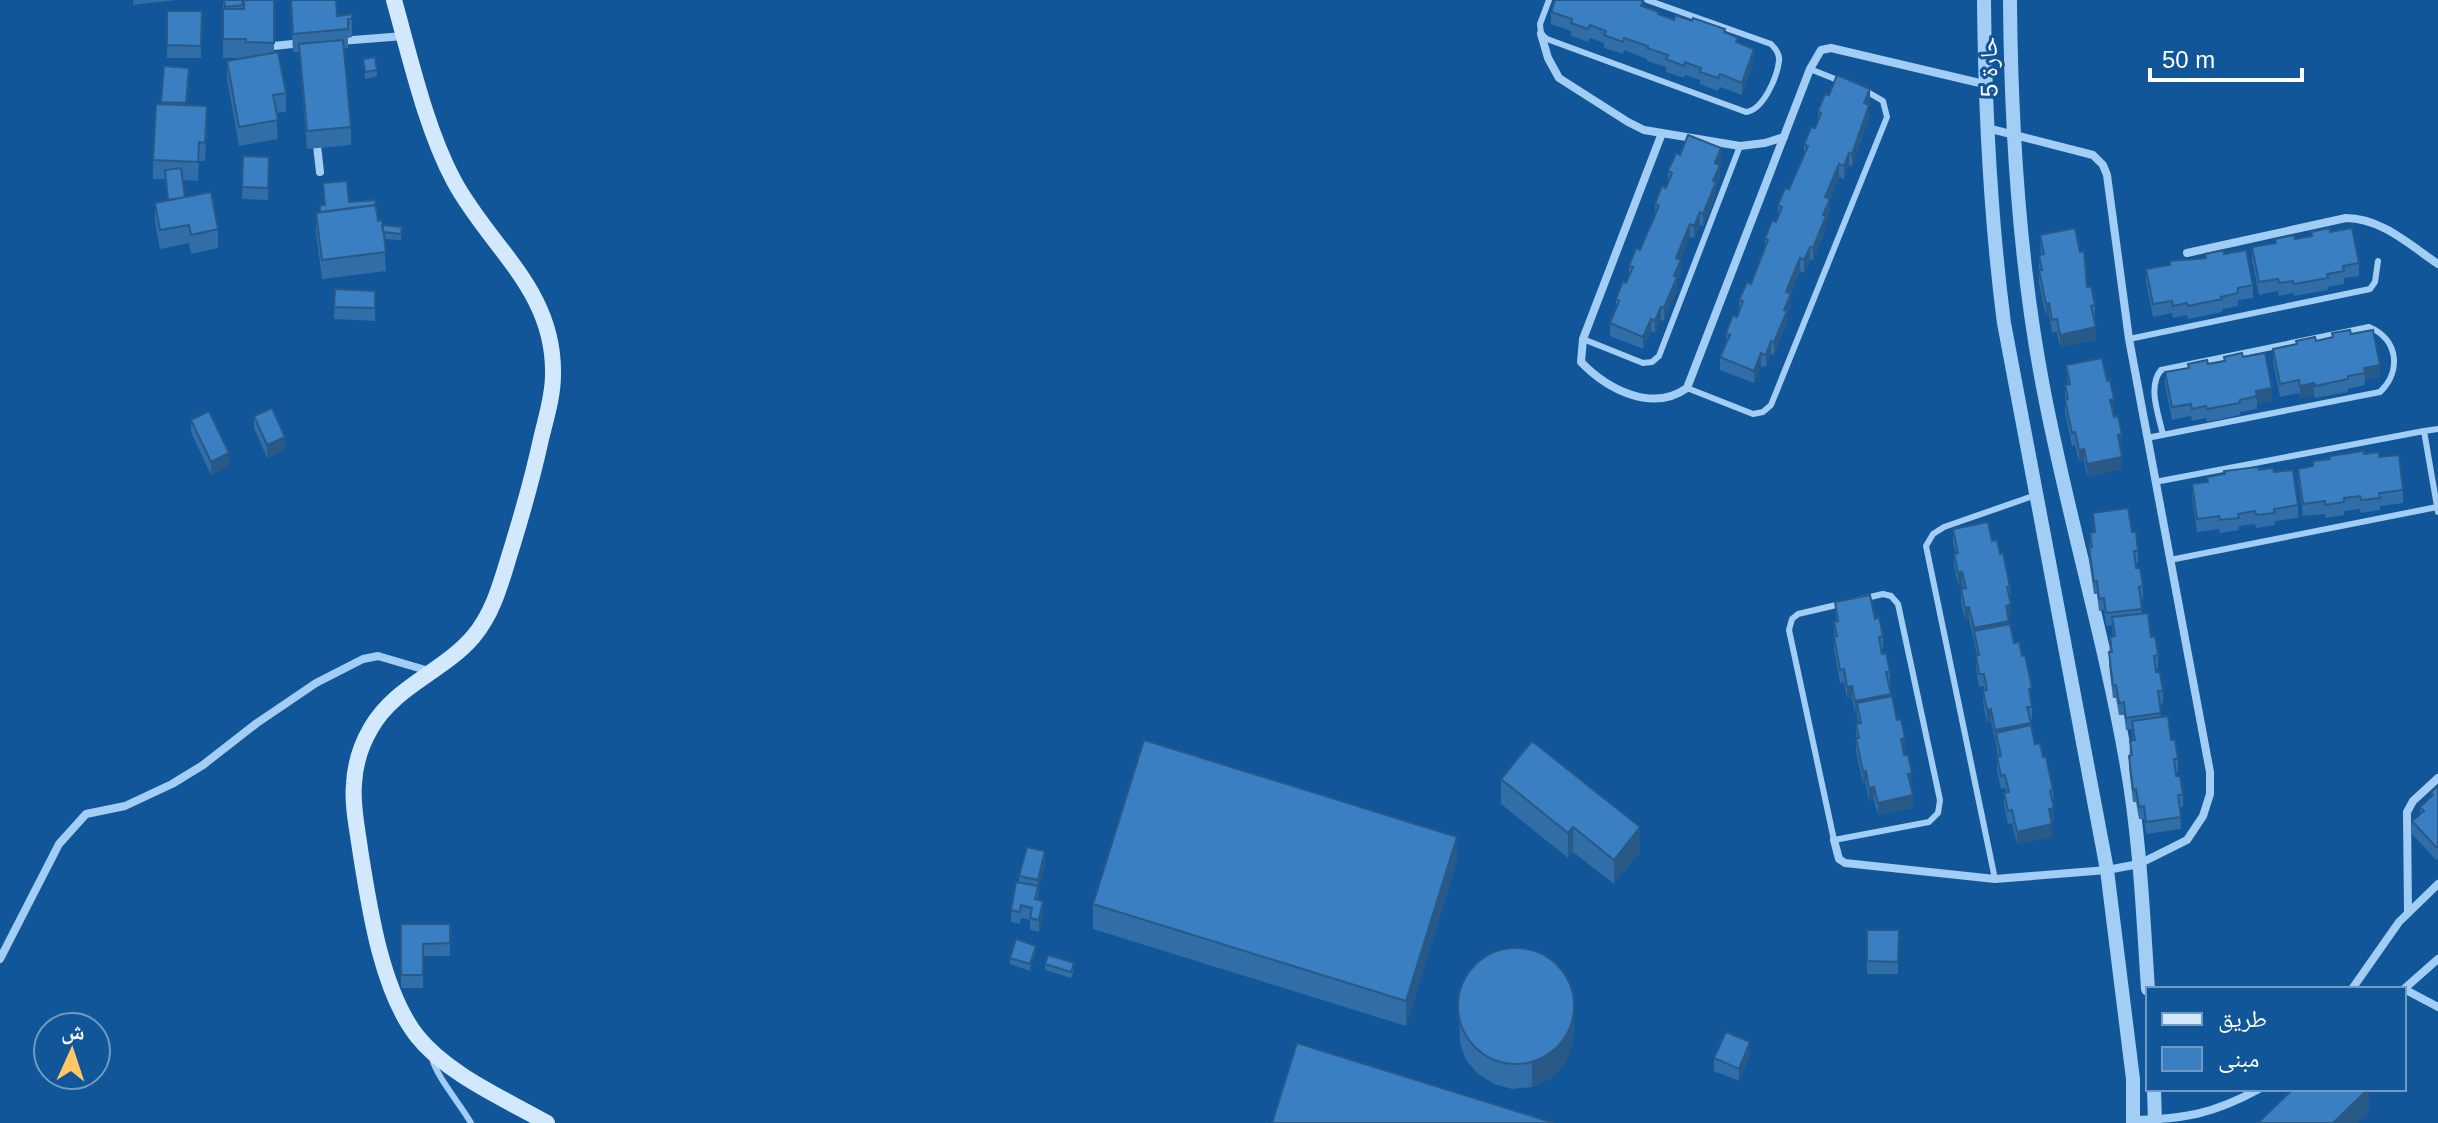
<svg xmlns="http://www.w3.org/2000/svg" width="2438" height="1123" viewBox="0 0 2438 1123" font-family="Arial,'Noto Naskh Arabic',sans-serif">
<rect width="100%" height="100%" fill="#105699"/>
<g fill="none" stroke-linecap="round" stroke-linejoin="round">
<path stroke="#a2cdf4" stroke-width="6" d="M1549,0L1540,24L1541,34L1547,39L1746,112C1763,110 1777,78 1779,61C1780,54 1776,49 1771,44L1647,0
M1810,69L1840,81
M1583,339L1643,363L1652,362L1659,356L1740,146
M2129,339L2370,289L2375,282L2378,261
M1687,388L1753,414L1763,412L1771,405L1887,117L1883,101L1866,91
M2424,431L2438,429
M2147,438L2380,392C2402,371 2398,339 2369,327L2161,370C2147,387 2159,415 2163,435
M2155,482L2424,431L2438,512
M2170,560L2437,507
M1883,594L1891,596L1898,604L1940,800L1938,813L1929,822L1834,840L1789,630L1792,619L1798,614Z
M1995,879L1926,546L1933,534L1944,527L2036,495
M432,1058C436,1076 461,1105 471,1123"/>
<path stroke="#a2cdf4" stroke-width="8" d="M1541,34L1548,58L1559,78L1628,122L1644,130L1740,146L1765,143L1784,137
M340,41L404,36
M264,47L302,43
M1662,133L1583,339L1581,362C1607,389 1652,413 1687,388L1810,69L1821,50L1831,48L1984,84
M316,137L320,172
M2187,253L2346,218C2381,218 2410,245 2438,264
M1834,840L1839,859L1845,863L1995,879L2107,870L2139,864L2187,840L2203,816L2210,794V772L2129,339L2107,175L2103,165L2093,155L1987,128
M2408,912L2407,812L2413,801L2438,778
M0,959L59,844L86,814L125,806L172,784L203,765L257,723L316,683L363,659L378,656L429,671
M2352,989L2399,922L2438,884
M2404,989L2438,959
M2404,989L2438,1007
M2133,1120C2185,1119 2213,1114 2259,1089"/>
<path stroke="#a2cdf4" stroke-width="14" d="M1984,0C1985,108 1990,215 2004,323L2107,870L2133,1079V1123
M2010,0C2011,131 2019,264 2044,392C2068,517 2105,640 2127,766C2140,839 2143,915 2148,989
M2154,1089L2155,1123"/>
<path stroke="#d2e8fd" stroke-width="16" d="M394,0C410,57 426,129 454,181C490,248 555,290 553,375C553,396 546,418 541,439C533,476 523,511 512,547C502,578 495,611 473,637C443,672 395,686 371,728C361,745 355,764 354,784C352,805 357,827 360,849C369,906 381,990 417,1036C447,1074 505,1099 547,1123"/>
</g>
<path fill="#316da6" d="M133,0H177L133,5Z
M223,0H274V52L286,93V112L276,113L278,139L239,146L227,79V61L243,58H223Z
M290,0H336L337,16L352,14V37L348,38V48H344L351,127V145L307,149L299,52H293Z
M1643,6L1659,15L1674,20L1725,33L1738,43L1754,61L1742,95L1720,87L1718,91L1700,84V80L1685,75L1684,78L1666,72V67L1647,61V59L1624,50L1623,54L1604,48V43L1590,38L1588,42L1571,36V31L1551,24V12Z
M167,11H202L201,58H167Z
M363,59L377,70V76L365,79Z
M164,66L189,80L187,105L207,125L205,161H199L198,181L183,180L185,197L218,229V248L191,254L189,243L160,249L155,222V203L167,201L165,179H153V160L161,104Z
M1829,95L1870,101L1869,105V118L1852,167L1849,165L1844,179L1839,177L1830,199V211L1826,221V229L1813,260L1810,259L1804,273L1800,271L1791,293V306L1787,316V324L1774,355L1771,354L1766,367L1761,366L1754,383L1720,370V357L1726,344V333L1737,317L1739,311V300L1751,284L1765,249V238L1776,222L1778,216V205L1789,189L1804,155V145L1815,128L1818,122V111Z
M1680,155L1721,161L1720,164V177L1716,187V195L1703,226L1700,225L1694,238L1690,237L1680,259L1681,272L1677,281V289L1664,321L1661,320L1655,333L1651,331L1643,349L1610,336V323L1616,310V299L1626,283L1629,276V266L1640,250L1655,215V204L1668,182V171Z
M243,156L269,157L268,200L242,199Z
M323,183L382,225L402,227L401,240L384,239L386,271L322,279L316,232V213L320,212V205H324Z
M2330,232L2359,263V276L2344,278V284L2328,287V290L2294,296L2293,293L2279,296L2278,291L2259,295L2252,260V247Z
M2040,235L2087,287L2095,305V317L2094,318L2096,340L2060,347L2057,332L2052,333L2049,315L2046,316L2039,283V255H2041Z
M2205,254H2224L2253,285V298L2238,300V306L2222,309V312L2188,319L2187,315L2173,318L2172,313L2153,317L2146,282V269L2205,258Z
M335,289L375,291V321L334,319Z
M2332,333L2351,334L2380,377L2365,380V385L2348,389V392L2315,398L2314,395L2300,398L2299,393L2280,397L2273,362V349L2296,344V341H2316L2332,338Z
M2224,357H2243L2272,401L2257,404V409L2240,412V415L2207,422L2206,418L2192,421L2191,416L2172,420L2165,385V372L2188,368V364H2208L2224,361Z
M2066,365L2114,412H2113L2122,447H2120L2122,469L2087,477L2084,461L2079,462L2075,445L2072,446L2065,412V385L2068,384Z
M254,416L285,450L267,458L254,428Z
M191,420L229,465L211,475L191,432Z
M2364,454L2379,457L2403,490V503L2380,506V510L2361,513L2360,509L2344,511V515L2325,518V514L2303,516L2298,481V469L2313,467V461Z
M2259,470L2274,472L2298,505V518L2275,521V525L2256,528L2255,524L2239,526V530L2220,533L2219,529L2197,532L2192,496V484L2207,482V477Z
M2093,513L2132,532L2138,551V563L2136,564L2143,586V599H2141L2142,613L2158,655V668H2156L2163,691V703L2160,704L2161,717L2178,759V772H2176L2183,795V807H2180L2181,829L2146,834L2144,819H2139L2136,802H2133L2129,768L2130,741H2133L2132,729L2126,730L2124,715H2119L2116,698H2113L2109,665L2110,637H2113L2112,625L2106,626L2104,610L2099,611L2097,594H2094L2089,560L2090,533L2094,532Z
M1953,529L1992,541L2000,554L2010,587L2011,617L2008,618L2009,624L2032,701V719L2030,720L2031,726L2035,744L2043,757L2053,790L2054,821H2051L2052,837L2017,844L2012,823L2008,824L2004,805V793L2006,792L2005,788L2001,789L1997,770V757H1998L1996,743L1991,721L1987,722L1983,703L1984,686L1979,687L1976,668V655H1977L1974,641L1969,619L1965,620L1961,602V589H1963L1962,584L1958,585L1954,566V554L1956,553L1953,542Z
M1835,602L1875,619L1883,636V649H1881L1890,672V684H1889L1891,697L1905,751H1903L1912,786H1911L1913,808L1878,815L1874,800L1869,801L1866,784H1863L1856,751V724L1858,723L1857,713L1855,714L1852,698L1847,699L1844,682L1840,683L1834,649V622L1836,621Z
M1501,779L1640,852L1614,884L1573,852L1568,858L1501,804Z
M2438,786V858L2436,860L2412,834V821L2420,814V807L2431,797V792Z
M1457,861L1406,1026L1093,929V904Z
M1045,864L1038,893V900L1043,914L1039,932L1030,930V920L1021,918L1020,924L1011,922V910L1019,882V876Z
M401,924H450V956H423V988H401Z
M1867,930H1899L1898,974H1867Z
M1036,952L1030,971L1010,964V958Z
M1045,964L1074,969L1071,978L1045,970Z
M1459,1000L1574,1028L1572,1047L1564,1065L1550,1079L1532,1087L1512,1089L1494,1084L1478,1074L1466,1060L1460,1043Z
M1750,1055L1739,1081L1714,1071V1058Z"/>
<path fill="#285987" d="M1754,49V61L1742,95V83Z
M1870,89V101L1864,116V103Z
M1869,105V118L1852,167V154Z
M1721,148V161L1715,175V163Z
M1849,153V165L1844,179V166Z
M1839,164V177L1830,199V211L1826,221V229L1813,260V248L1825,197Z
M1720,165V177L1716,187V195L1703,226V214L1713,181Z
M1700,212V225L1694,238V226Z
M1690,224V237L1676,270V258Z
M1810,247V259L1804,273V260Z
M1800,258V271L1786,304V292Z
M1681,260V272L1677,281V289L1664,321V308L1674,276Z
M1791,294V306L1787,316V324L1774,355V342Z
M2049,303V315L2046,316V304Z
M1661,307V320L1655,333V321Z
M1651,319V331L1643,349V337Z
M2096,327V340L2060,347V335Z
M1771,341V354L1766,367V355Z
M1761,353V366L1754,383V371Z
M2380,365V377L2365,380L2364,368Z
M2314,383V395L2300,398V386Z
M2272,388V401L2257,404L2256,391Z
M2114,399V412L2110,413V400Z
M2122,434V447L2118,448V435Z
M285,437V450L267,458V445Z
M2084,449V461L2079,462V450Z
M229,453V465L211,475V462Z
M2122,457V469L2087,477V464Z
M1962,572V584L1958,585V573Z
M2011,604V617L2006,618V606Z
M1969,607V619L1965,620V608Z
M2009,621V633L1974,631V641V628Z
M1852,686V698L1847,699V687Z
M1891,694V706L1857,703V713L1855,714V701Z
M1991,709V721L1987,722V710Z
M2031,723V736L1996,733L1995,743V730Z
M1905,738V751H1901V739Z
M1866,771V784H1863V772Z
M1912,773V786H1908V774Z
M1874,787V800L1869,801V788Z
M1913,795V808L1878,815V803Z
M2054,808V821L2049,822V809Z
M2052,824V837L2017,844V832Z
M1573,827V852L1568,858V833Z
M1640,827V852L1614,884V860Z
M1457,837V861L1406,1026V1001Z
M1045,851V864L1038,893V880Z
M1043,901V914L1039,932V920Z
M1036,946V952L1030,971V964Z
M1574,1003V1028L1572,1047L1564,1065L1550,1079L1532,1087V1062Z
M1750,1042V1055L1739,1081V1069Z
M2369,1089V1113L2358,1123H2333Z"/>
<path fill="#397fc1" stroke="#285987" stroke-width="2" d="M224,0H242L243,5L225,7Z
M244,0H274V43L246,42V39H223V9H244Z
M291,0H336L337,16L352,14V19H348V29L293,34Z
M1555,0H1640L1643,1L1641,6L1659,12L1658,14L1674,20L1675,15L1692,21L1693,18L1725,29L1724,32L1738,38L1736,42L1754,49L1742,83L1720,74L1718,78L1700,72L1701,68L1685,62L1684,66L1666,59L1668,55L1647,48L1648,46L1624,38L1623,42L1604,35L1606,31L1590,25L1588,29L1571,23L1572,19L1551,12Z
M167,11H202L201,46L167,45Z
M343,40L351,127L307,131L299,44Z
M278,52L286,93L273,95L278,120L239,127L227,61Z
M375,57L377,70L365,72L363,59Z
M164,66L189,68L186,103L161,102Z
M1837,75L1870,89L1864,103L1869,105L1852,154L1849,153L1844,166L1839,164L1825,197L1830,199L1823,215L1826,216L1813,248L1810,247L1804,260L1800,258L1786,292L1791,294L1784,310L1787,311L1774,342L1771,341L1766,355L1761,353L1754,371L1720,357L1730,335L1726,333L1733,315L1737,317L1743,301L1739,300L1747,282L1751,284L1768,240L1765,238L1772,221L1776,222L1782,207L1778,205L1785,188L1789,189L1808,146L1804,145L1811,127L1815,128L1821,113L1818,111L1825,94L1829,95Z
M156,104L207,106L205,143L199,142L198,162L153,160Z
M1688,135L1721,148L1715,163L1720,165L1713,181L1716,182L1703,214L1700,212L1694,226L1690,224L1676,258L1681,260L1674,276L1677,277L1664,308L1661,307L1655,321L1651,319L1643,337L1610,323L1619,301L1616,299L1623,281L1626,283L1633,267L1629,266L1636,248L1640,250L1659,206L1655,204L1662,186L1666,188L1672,173L1668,171L1676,153L1680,155Z
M243,156L269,157L268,188L242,187Z
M181,168L185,197L168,200L165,170Z
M347,181L349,202L375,200L376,211V205L320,212V205H325L323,183Z
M211,192L218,229L191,235L189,225L160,230L155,203Z
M376,205L378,221L382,220L386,252L322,260L316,213Z
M382,225L402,227L401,234L383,232Z
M2075,228L2080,252L2084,251L2087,287L2091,286L2095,305L2091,306L2096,327L2060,335L2057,319L2052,320L2049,303L2046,304L2039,270H2042L2039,255L2044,254L2040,235Z
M2330,228V232L2352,228L2359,263L2343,266L2344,271L2327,274L2328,278L2294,284L2293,281L2279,283L2278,279L2259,282L2252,247L2276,243L2275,239L2294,235L2295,239L2312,236L2311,232Z
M2224,250V254L2246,250L2253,285L2238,288V293L2221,297L2222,299L2188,306L2187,303L2173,306L2172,301L2153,304L2146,269L2170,265V261L2206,258L2205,254Z
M335,289L375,291V308L334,307Z
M2350,330L2351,334L2373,330L2380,365L2364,368L2365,373L2348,376V379L2315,386L2314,383L2300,386L2299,380L2280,384L2273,349L2297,344L2296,341L2315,337L2316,341L2333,337L2332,333Z
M2242,353L2243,357L2265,353L2272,388L2256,391L2257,396L2240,400V403L2207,409L2206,406L2192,409L2191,404L2172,407L2165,372L2189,368L2188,364L2207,360L2208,364L2225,361L2224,357Z
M2102,358L2107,381L2110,380L2114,399L2110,400L2114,417L2118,416L2122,434L2118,435L2122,457L2087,464L2084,449L2079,450L2075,432L2072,433L2065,400L2068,399L2065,385L2070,384L2066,365Z
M272,408L285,437L267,445L254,416Z
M209,411L229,453L211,462L191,420Z
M2364,451V454L2379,452V457L2399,455L2403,490L2379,493L2380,498L2361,500L2360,496L2344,498V502L2325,505V501L2303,504L2298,469L2313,466V461L2330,459V456Z
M2258,467L2259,470L2273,468L2274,472L2293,470L2298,505L2274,509L2275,513L2256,515L2255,511L2238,514L2239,518L2220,520L2219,516L2197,519L2192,484L2208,482L2207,477L2225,474L2224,471Z
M2128,508L2132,532H2136L2138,551H2134L2136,568H2140L2143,586L2139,587L2142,609L2106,613L2104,598L2099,599L2097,581L2094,582L2089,548L2092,547L2090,533L2095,532L2093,513Z
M1988,522L1992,541L1997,540L2000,554L2003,553L2010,587H2007L2011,604L2006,606L2009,621L1974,628L1969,607L1965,608L1961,589L1966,588L1962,572L1958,573L1954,554L1958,553L1953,529Z
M1870,595L1875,619L1879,617L1883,636L1879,637L1882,654L1886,653L1890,672H1886L1891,694L1855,701L1852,686L1847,687L1844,669L1840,670L1834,637L1837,636L1834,622L1838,621L1835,602Z
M2148,613L2151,637L2155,636L2158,655L2154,656L2156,672H2160L2163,691H2158L2161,713L2126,718L2124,702L2119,703L2116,685L2113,686L2109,652H2112L2110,637L2115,636L2112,617Z
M2010,624L2014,643L2019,642L2022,656L2025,655L2032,688L2029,689L2032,707H2027L2031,723L1995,730L1991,709L1987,710L1983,691L1987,690L1984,674H1979L1976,655H1979L1974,631Z
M1892,696L1897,720L1901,719L1905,738L1901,739L1904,755H1908L1912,773L1908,774L1913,795L1878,803L1874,787L1869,788L1866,771L1863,772L1856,738H1859L1856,724L1861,723L1857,703Z
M2168,716L2171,740H2175L2178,759H2174L2176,776H2180L2183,795H2178L2181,817L2146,822L2144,806L2139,807L2136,789L2133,790L2129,756L2132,755L2130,741L2135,740L2132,721Z
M2031,725L2035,744L2040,743L2043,757H2046L2053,790L2050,791L2054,808L2049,809L2052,824L2017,832L2012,810L2008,811L2004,793L2009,792L2005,775L2001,776L1997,757L2001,756L1996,733Z
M1144,740L1457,837L1406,1001L1093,904Z
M1532,741L1640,827L1614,860L1573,827L1568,833L1501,779Z
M2438,786V846L2436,847L2412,821L2424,811L2420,807L2433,795L2431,792Z
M1027,847L1045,851L1038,880L1019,876Z
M1016,882L1038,886L1035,899L1043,901L1039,920L1030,918L1032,908L1021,905L1020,912L1011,910Z
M401,924H450V943L423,944V975H401Z
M1867,930H1899L1898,962L1867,961Z
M1016,939L1036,946L1030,964L1010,958Z
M1458 1006a58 58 0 1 1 116 0a58 58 0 1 1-116 0Z
M1048,955L1074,963L1071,972L1045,964Z
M1726,1032L1750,1042L1739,1069L1714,1058Z
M1297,1043L1554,1123H1272Z
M2293,1089H2368L2333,1123H2258Z"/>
<g text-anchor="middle" stroke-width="6" stroke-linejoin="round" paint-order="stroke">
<g font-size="24" fill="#fff" stroke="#105699">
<text transform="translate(1989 67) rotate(-91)" y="8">حارة 5</text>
</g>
</g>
<rect x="2146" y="987" width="260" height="104" fill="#105699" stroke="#709ac2" stroke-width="2"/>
<rect x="2162" y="1013" width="40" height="12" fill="#d2e8fd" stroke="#709ac2" stroke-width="2"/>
<text x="2218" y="1027" font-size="24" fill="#ffffff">طريق</text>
<rect x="2162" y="1047" width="40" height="24" fill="#397fc1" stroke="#709ac2" stroke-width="2"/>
<text x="2218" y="1067" font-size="24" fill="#ffffff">مبنى</text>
<g transform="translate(72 1051) rotate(3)"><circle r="38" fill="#105699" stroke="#709ac2" stroke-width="2"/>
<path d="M0-6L14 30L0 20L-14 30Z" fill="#ffc765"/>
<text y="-12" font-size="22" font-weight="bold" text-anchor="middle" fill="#ffffff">ش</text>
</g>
<path d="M2150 68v12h152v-12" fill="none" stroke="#ffffff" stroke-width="4"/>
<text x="2162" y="68" font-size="24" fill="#ffffff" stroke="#105699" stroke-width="6" paint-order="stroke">50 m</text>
</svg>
